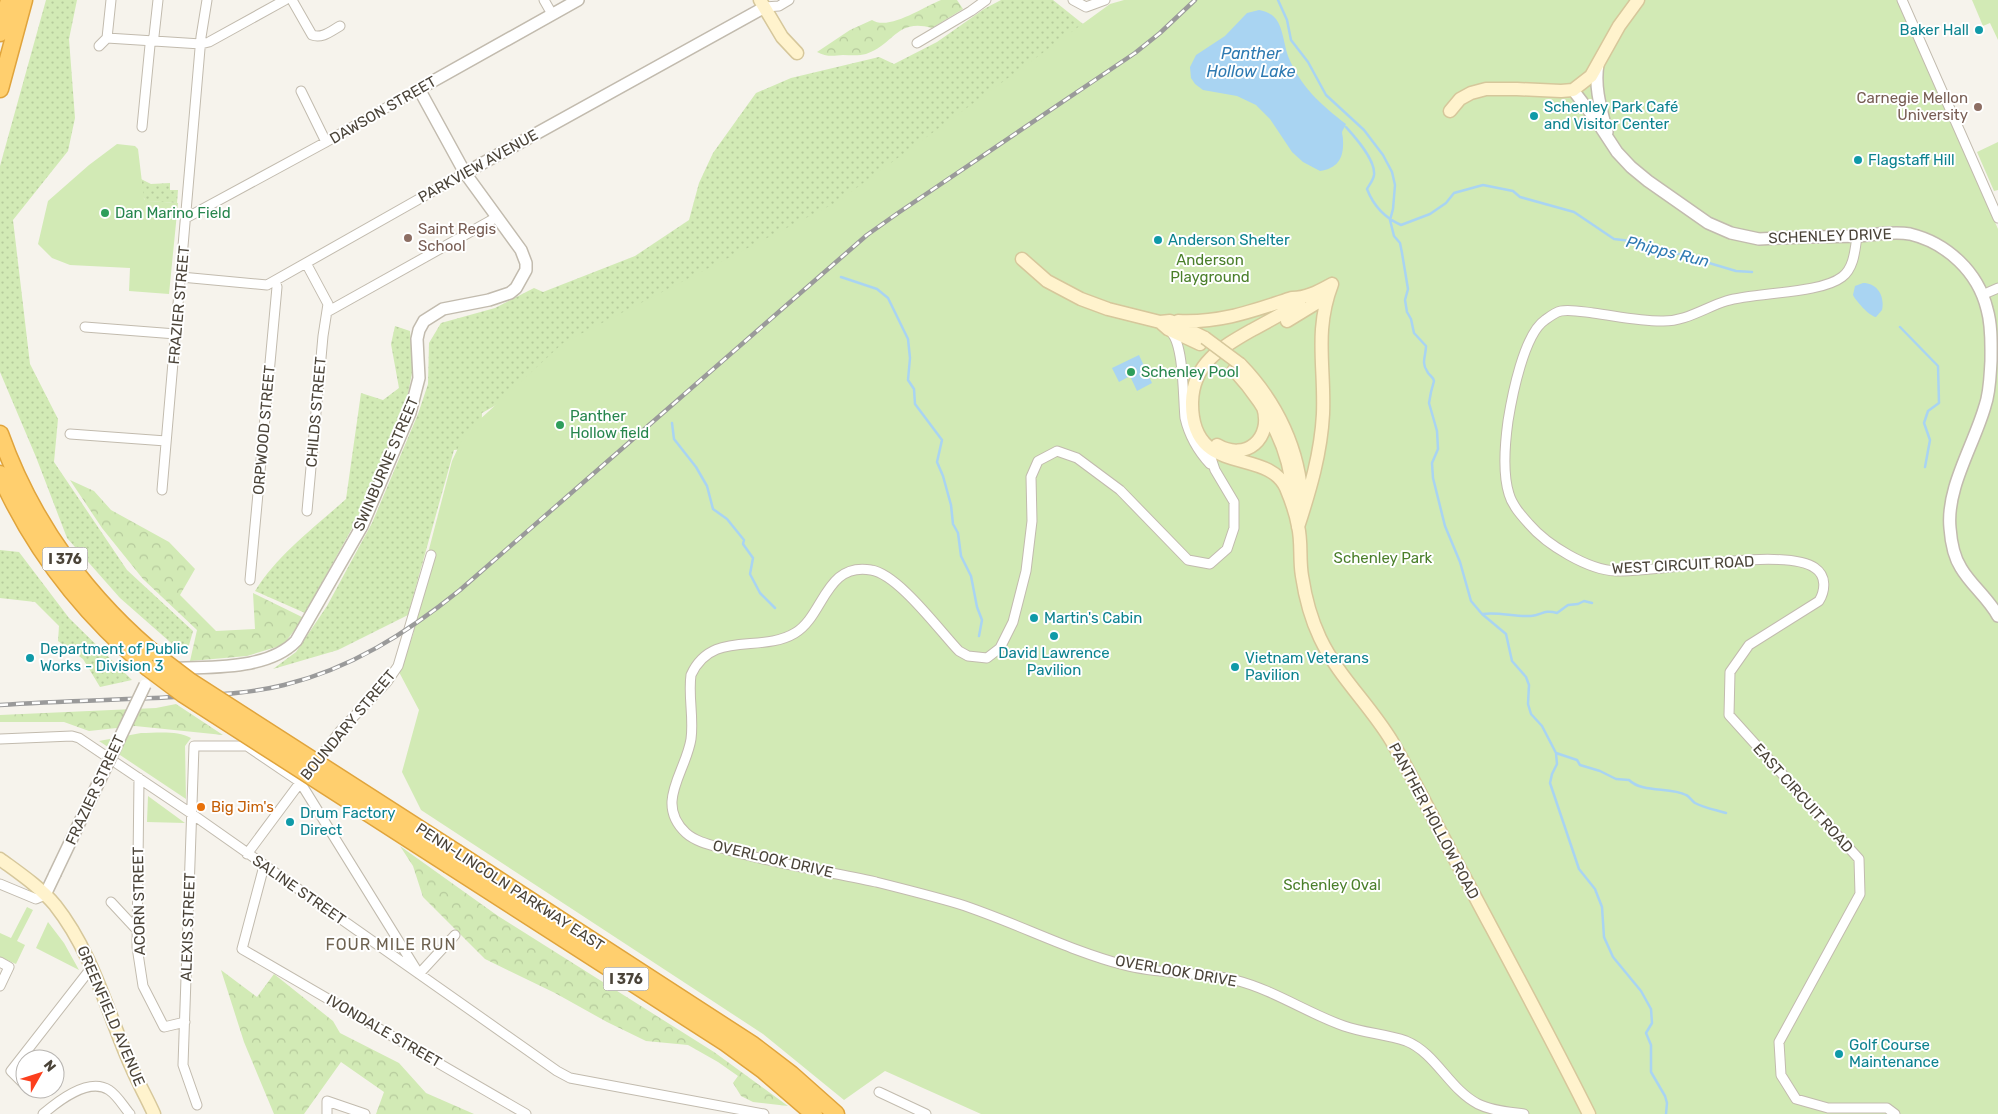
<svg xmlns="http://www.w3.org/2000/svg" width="1998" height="1114" viewBox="0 0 1998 1114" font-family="Rubik,sans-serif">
<defs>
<pattern id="grass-dots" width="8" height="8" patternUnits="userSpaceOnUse" patternTransform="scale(1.25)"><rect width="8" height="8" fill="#d2eab5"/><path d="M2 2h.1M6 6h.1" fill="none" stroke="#b6ca9c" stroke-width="1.8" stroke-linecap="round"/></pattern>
<pattern id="forest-crowns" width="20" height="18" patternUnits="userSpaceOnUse" patternTransform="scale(1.25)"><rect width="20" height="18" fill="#d2eab5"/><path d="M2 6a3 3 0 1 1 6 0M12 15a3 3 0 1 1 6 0" fill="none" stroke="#b6ca9c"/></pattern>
</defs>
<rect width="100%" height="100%" fill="#f6f3ec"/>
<path fill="url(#grass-dots)" d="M46,0H77L69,39L75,118L68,151L13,220L30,364L58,419L54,462L127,570L193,631L186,656L120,598L67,538L36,457L0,372V166Z
M1001,0H1053L1083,24L1048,62L838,213L482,413L481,448L454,450L408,615L338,650L273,669L296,652L327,606L372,523L418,414L428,384L429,343L441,323L495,308L534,288L543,292L635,256L689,220L699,183L713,153L756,93L791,78L879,57L894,64L937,42L984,9Z
M141,179L151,184L170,183V190H178L177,203L146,201L143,197Z
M395,326L410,331L413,368L408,394L370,496L305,613L255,591C278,554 314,528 346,499L361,393L383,400L399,388L391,344Z
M0,550L19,552L69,618L132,680L100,687L83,659L58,641L59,626L35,602L0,598Z"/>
<path fill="url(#forest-crowns)" d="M941,0H957L963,9L932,28C896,18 894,45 866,54C859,56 850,55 843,55C833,56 826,57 817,52L850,30L872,20C889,31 923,7 941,0Z
M70,480L94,491L111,510L169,542L195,569L180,595L216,631L255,629L253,593L304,618L283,645L247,656L190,661L197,630L143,579L102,528Z
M176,704L223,735L135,726L89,731L64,722H0V715L156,708Z
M400,846L498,916L714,1052L788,1106L753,1102L741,1096L733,1083L738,1076L718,1062L688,1045L646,1041L607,1022L555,993L485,959L423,897L413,866Z
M221,970L257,997L274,974L333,1021L340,1033L399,1063L426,1093L474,1114H376L384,1092L341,1062L304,1114H274L244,1042Z"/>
<path fill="#d2eab5" d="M1124,0H1898L1998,229V1114H981L885,1071L844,1100L763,1034L421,810L402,772L419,710L399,672L413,635L427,557L452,461L465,433L563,343L837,202L1110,4Z
M1972,0H1998V40L1990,23L1983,26Z
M1998,142V190L1994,191L1977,152Z
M117,144L135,146L138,149L144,199L148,201L178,203L169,294L129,291L130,268L70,265L52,258L38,244L48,201L89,165Z
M141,733C156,733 177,730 191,738L185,746L186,799L99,741Z
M148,796L185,823L147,822Z
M27,907L33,910L17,941L25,945L16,964L0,957V933L11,938Z
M48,922L64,943L79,970L36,948Z"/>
<path fill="#a9d4f2" d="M1259,10C1265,11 1271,13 1276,19C1283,28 1284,45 1288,56C1300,86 1321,105 1346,124C1345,127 1343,129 1342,132C1342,134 1343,137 1343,140C1344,158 1338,168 1320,171L1303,162L1292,152L1270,119L1256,105L1237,96L1203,90L1195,84L1191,78L1190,67L1196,55L1225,36L1247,13Z
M1863,283C1878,283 1885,297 1882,310L1876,317C1869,316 1856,301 1853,295L1855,286Z
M1139,355L1152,383L1137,391L1130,376L1119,382L1112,368Z"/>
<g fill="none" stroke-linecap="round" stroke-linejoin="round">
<path stroke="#a9d4f2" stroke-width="2.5" d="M1278,0L1287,20L1291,40L1308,62L1326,95L1364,130L1383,155L1392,172L1395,185L1393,209L1390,220L1394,236L1400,243L1402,253L1408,289L1405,300L1407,312L1411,319L1414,333L1426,346C1426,355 1421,363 1427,371C1429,376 1433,376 1434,381L1431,392L1429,403L1437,431L1438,449L1432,463L1433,478L1445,526L1460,562L1471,601L1482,614L1506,634L1512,661L1526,677L1529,685L1528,704L1531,714L1542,726L1556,753L1557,764L1552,774L1550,783L1579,869L1595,889L1602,907L1604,937L1613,957L1641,991L1651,1009L1652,1023L1646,1033L1651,1045V1072L1665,1096L1667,1103L1666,1114
M1346,127C1355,137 1376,160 1374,175C1373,181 1369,185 1367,189C1374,207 1385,218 1401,225L1430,214L1446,203L1454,193L1483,185L1513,191L1520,197L1574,212L1614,239L1631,241L1655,252H1672L1736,271L1752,272
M841,277L877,289L888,298L908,339L910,358L908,380L914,389L915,404L942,440L937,462L943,476L951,505L953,524L958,533L961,556L971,576L977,607L982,620L979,636
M1900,327L1938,366L1939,403L1928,411L1924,423L1930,440L1925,467
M672,423L674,439L696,467L707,486L713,509L727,519L744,540L743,544L753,558L750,574L760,593L775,608
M1483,614C1499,612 1515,617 1531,616C1542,615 1544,609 1557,613L1568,605L1578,604L1584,601L1592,603
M1556,753L1577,760L1580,765L1600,771L1616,779L1629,780C1642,793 1670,787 1686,795C1689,796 1692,801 1695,803C1704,808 1716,810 1726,813"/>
<defs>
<path id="minor" d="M292,0L312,35C322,39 331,31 340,26
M544,0L552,14
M1073,0L1086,7L1105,0
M1902,0L1998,218
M765,7L779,6L789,0
M107,38L201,44L209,42L285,0
M917,43L971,11L986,0
M99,46L107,38L111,0
M301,91L326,142
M142,127L150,45L154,36L158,0
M186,218L326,142L419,89
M1857,236C1855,250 1854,268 1842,277C1820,294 1756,292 1726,301C1704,308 1685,322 1661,321C1638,321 1616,316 1593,313C1584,312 1570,309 1561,311C1556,312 1549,317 1545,320C1524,334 1512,396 1508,421C1505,443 1502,472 1509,494C1512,505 1521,515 1529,524C1547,545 1588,570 1616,571C1657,573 1785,546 1815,568C1827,576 1825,591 1819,601L1749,645L1730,672L1729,715L1859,859L1860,894L1779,1042L1781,1075L1796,1099L1828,1108H1887L1895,1114
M306,263L328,304L323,336L307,511
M181,277L267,285L465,173
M1982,295L1998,288
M327,312L497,217
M85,327L176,334
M1171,332C1184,345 1183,398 1185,418C1189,435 1198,451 1210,464
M70,434L166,441
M1207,446L1215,470L1234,502V528L1227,549L1210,564L1188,560L1120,490L1077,458L1057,451L1038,461L1031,477L1032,521L1026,571L1013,622L1000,648L987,658L968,656L959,651C939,630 898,574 871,570C825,562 824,616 795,633C760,654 712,629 691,675C688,696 694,717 691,739C686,772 654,803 686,833C696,842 711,845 725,849C774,864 826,871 876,882C904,889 932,896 959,904C1015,922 1067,950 1124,965C1160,975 1199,971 1235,980C1274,990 1307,1013 1344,1026C1364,1033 1386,1034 1406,1041C1436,1053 1449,1089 1478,1104C1492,1111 1509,1112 1524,1114
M162,490L201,37L207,0
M250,580L277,287L275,281
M0,739L72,736L79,738L192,814L557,1071L570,1078L764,1114
M315,764L340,731L387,682L398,666L431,555
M139,778L137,947L143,986L164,1027L185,1022
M247,854L302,780
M264,866L242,949L526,1114
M0,884L36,899L45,895
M111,902L137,930
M0,962L9,967L0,986
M25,1085L11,1071L92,967
M879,1092L926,1114
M197,1105L183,1065L194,746H247L300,782L419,974L455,935
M43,1114C58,1101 89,1077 109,1090C118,1096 123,1106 130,1114
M327,1114V1101L365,1114"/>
<path id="tertiary" d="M1598,64C1594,87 1601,109 1607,132
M1573,90L1596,120L1617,152L1631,167L1648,181L1708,223L1731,233L1759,239C1792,237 1824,237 1857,236C1875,235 1892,231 1910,234C1947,243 1978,272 1987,309C1992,326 1991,344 1991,361C1990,376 1990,392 1985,406C1974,445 1946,488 1950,528C1951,542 1954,557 1961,568C1971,585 1988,598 1998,616
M465,173L765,7
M170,669C209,666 267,671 296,641L362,526L410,413L419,378L417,339L419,330L424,321L443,309L489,300L510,293L516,288L526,270V263L521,250L465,173L419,89L578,0
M45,895L55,874"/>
<path id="secondary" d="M760,0L782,37L797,53
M1450,111L1460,99L1471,93L1486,89H1517L1561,91L1573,90L1591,76L1619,26L1638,0
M1022,259L1047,281L1081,299L1108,309L1160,322L1170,321L1205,338
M1301,298L1296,306C1281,314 1267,322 1252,330C1222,347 1193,363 1192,402C1191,479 1267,446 1286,488C1291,500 1296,514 1298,526C1302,542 1299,559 1302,576C1305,596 1311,619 1320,638C1338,676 1369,704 1391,740C1417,784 1439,831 1464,876C1506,955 1549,1034 1589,1114
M1178,321C1221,323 1252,311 1292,298C1307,298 1319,291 1332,284
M1287,321L1328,296
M1160,322L1168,329L1200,344
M1240,364C1277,402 1300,450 1302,503
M1234,370C1266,405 1290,447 1293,495
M1217,445C1246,462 1273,438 1263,407
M1298,527C1310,490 1321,453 1323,414C1325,366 1314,331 1332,284
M0,859C19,873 40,887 55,905C93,953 107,1012 131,1066C138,1083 147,1098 154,1114"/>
<path id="motorway" d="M0,33L9,0
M0,89L24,0
M0,434C32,524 89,601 162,660
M0,474C33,549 84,614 147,667
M457,853L753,1045L791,1074L836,1114
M449,865L726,1043L763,1070L814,1114"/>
</defs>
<use href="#minor" stroke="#c2bbae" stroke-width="11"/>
<use href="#tertiary" stroke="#c2bbae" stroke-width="14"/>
<use href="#secondary" stroke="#d6c79b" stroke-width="15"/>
<use href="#motorway" stroke="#e0a43c" stroke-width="19"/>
<use href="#minor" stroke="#fff" stroke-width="9"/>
<use href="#tertiary" stroke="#fff" stroke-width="11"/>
<use href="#secondary" stroke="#fff3cd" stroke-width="12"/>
<use href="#motorway" stroke="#ffcf6e" stroke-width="16"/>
<defs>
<path id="rail" d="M0,705C58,701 116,700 175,697C211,695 248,694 284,685C350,669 407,633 460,590L867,235L898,213L1135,53L1160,33L1195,0"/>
</defs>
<use href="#rail" stroke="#9a9a9a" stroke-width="4.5"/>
<use href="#rail" stroke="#fff" stroke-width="2.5" stroke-dasharray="8" stroke-linecap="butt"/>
<defs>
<path id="tertiary-bridge" d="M55,874L145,685"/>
<path id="secondary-bridge" d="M1205,338L1240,364"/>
<path id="motorway-bridge" d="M162,660L191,682L457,853
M147,667L183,694L449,865"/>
</defs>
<use href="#tertiary-bridge" stroke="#c2bbae" stroke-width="14" stroke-linecap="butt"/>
<use href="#secondary-bridge" stroke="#d6c79b" stroke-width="15" stroke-linecap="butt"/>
<use href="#motorway-bridge" stroke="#e0a43c" stroke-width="19" stroke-linecap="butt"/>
<use href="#tertiary-bridge" stroke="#fff" stroke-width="11"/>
<use href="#secondary-bridge" stroke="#fff3cd" stroke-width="12"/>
<use href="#motorway-bridge" stroke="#ffcf6e" stroke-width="16"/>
</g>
<g fill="#0f9aa8" stroke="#fff" stroke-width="2">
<circle cx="1979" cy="30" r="5"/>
<circle cx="1534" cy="116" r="5"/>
<circle cx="1858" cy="160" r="5"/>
<circle cx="1158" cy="240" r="5"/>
<circle cx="1034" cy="618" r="5"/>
<circle cx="1054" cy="636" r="5"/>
<circle cx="30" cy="658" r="5"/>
<circle cx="1235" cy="667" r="5"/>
<circle cx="290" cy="822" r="5"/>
<circle cx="1839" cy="1054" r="5"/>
</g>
<g fill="#8d6e63" stroke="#fff" stroke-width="2">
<circle cx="1978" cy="107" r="5"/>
<circle cx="408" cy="238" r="5"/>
</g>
<g fill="#2e9e5b" stroke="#fff" stroke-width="2">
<circle cx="105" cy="213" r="5"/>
<circle cx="1131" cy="372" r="5"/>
<circle cx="560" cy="425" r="5"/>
</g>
<circle fill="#e8710a" stroke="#fff" stroke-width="2" cx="201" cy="807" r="5"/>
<g text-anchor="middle" stroke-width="4" stroke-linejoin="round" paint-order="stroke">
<g fill="#fff" stroke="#817c74" stroke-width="1">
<rect x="42.5" y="547.5" width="45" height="23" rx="4"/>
<rect x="603.5" y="967.5" width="45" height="23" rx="4"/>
</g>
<g font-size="14" font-weight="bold" fill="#4b4439">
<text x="65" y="564">I 376</text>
<text x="626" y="984">I 376</text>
</g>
<g font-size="15" fill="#0d838f" stroke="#fff" text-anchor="start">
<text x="1969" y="35" text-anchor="end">Baker Hall</text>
<text x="1544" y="112">Schenley Park Café<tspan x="1544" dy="17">and Visitor Center</tspan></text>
<text x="1868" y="165">Flagstaff Hill</text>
<text x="1168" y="245">Anderson Shelter</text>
<text x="1044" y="623">Martin's Cabin</text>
<text x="40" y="654">Department of Public<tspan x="40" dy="17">Works - Division 3</tspan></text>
<text x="1054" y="658" text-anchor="middle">David Lawrence<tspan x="1054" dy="17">Pavilion</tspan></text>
<text x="1245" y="663">Vietnam Veterans<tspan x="1245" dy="17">Pavilion</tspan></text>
<text x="300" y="818">Drum Factory<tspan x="300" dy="17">Direct</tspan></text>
<text x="1849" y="1050">Golf Course<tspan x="1849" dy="17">Maintenance</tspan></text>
</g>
<g font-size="15" fill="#785e54" stroke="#fff" text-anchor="end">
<text x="1968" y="103">Carnegie Mellon<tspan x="1968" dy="17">University</tspan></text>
<text x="418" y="234" text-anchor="start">Saint Regis<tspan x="418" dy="17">School</tspan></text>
</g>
<g font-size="15" fill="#4b4439" stroke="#fff">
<text transform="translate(383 110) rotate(-30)" y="5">DAWSON STREET</text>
<text transform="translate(478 166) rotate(-29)" y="5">PARKVIEW AVENUE</text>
<text transform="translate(1830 236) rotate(-2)" y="5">SCHENLEY DRIVE</text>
<text transform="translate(179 305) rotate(-85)" y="5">FRAZIER STREET</text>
<text transform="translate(316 412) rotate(-85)" y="5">CHILDS STREET</text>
<text transform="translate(264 430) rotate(-85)" y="5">ORPWOOD STREET</text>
<text transform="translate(386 464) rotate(-67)" y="5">SWINBURNE STREET</text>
<text transform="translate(1683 565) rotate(-3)" y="5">WEST CIRCUIT ROAD</text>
<text transform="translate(348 725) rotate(-50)" y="5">BOUNDARY STREET</text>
<text transform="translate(95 790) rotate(-65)" y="5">FRAZIER STREET</text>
<text transform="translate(1803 798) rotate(48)" y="5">EAST CIRCUIT ROAD</text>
<text transform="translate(1434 821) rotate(62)" y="5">PANTHER HOLLOW ROAD</text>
<text transform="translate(773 859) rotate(13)" y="5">OVERLOOK DRIVE</text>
<text transform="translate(510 887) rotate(33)" y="5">PENN-LINCOLN PARKWAY EAST</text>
<text transform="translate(299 890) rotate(35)" y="5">SALINE STREET</text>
<text transform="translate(139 901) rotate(-91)" y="5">ACORN STREET</text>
<text transform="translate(188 927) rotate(-88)" y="5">ALEXIS STREET</text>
<text transform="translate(1176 971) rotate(10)" y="5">OVERLOOK DRIVE</text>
<text transform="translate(111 1016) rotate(67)" y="5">GREENFIELD AVENUE</text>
<text transform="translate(384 1031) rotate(30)" y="5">IVONDALE STREET</text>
</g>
<g font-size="15" fill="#27864d" stroke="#fff" text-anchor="start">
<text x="115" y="218">Dan Marino Field</text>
<text x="1141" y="377">Schenley Pool</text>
<text x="570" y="421">Panther<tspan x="570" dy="17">Hollow field</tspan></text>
</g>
<g font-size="15" fill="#4a7f2a" stroke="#fff">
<text x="1210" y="265">Anderson<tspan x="1210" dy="17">Playground</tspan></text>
<text x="1383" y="563">Schenley Park</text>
<text x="1332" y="890">Schenley Oval</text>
</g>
<g font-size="15" fill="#c56008" stroke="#fff" text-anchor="start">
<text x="211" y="812">Big Jim's</text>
</g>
<g font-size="16" font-style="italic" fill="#2e7ab2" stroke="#fff">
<text x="1251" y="59">Panther<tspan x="1251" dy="18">Hollow Lake</tspan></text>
<text transform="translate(1668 251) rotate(14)" y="6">Phipps Run</text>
</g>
<g font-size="16" letter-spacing="1" fill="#6e6250" stroke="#fff">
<text x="391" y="950">FOUR MILE RUN</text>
</g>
</g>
<g transform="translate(40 1074) rotate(51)"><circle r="24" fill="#ffffff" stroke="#b7b4b0"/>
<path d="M0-4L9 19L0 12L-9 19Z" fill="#fc3f1d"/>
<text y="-8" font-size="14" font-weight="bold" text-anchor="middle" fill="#4b4439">N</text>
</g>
</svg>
